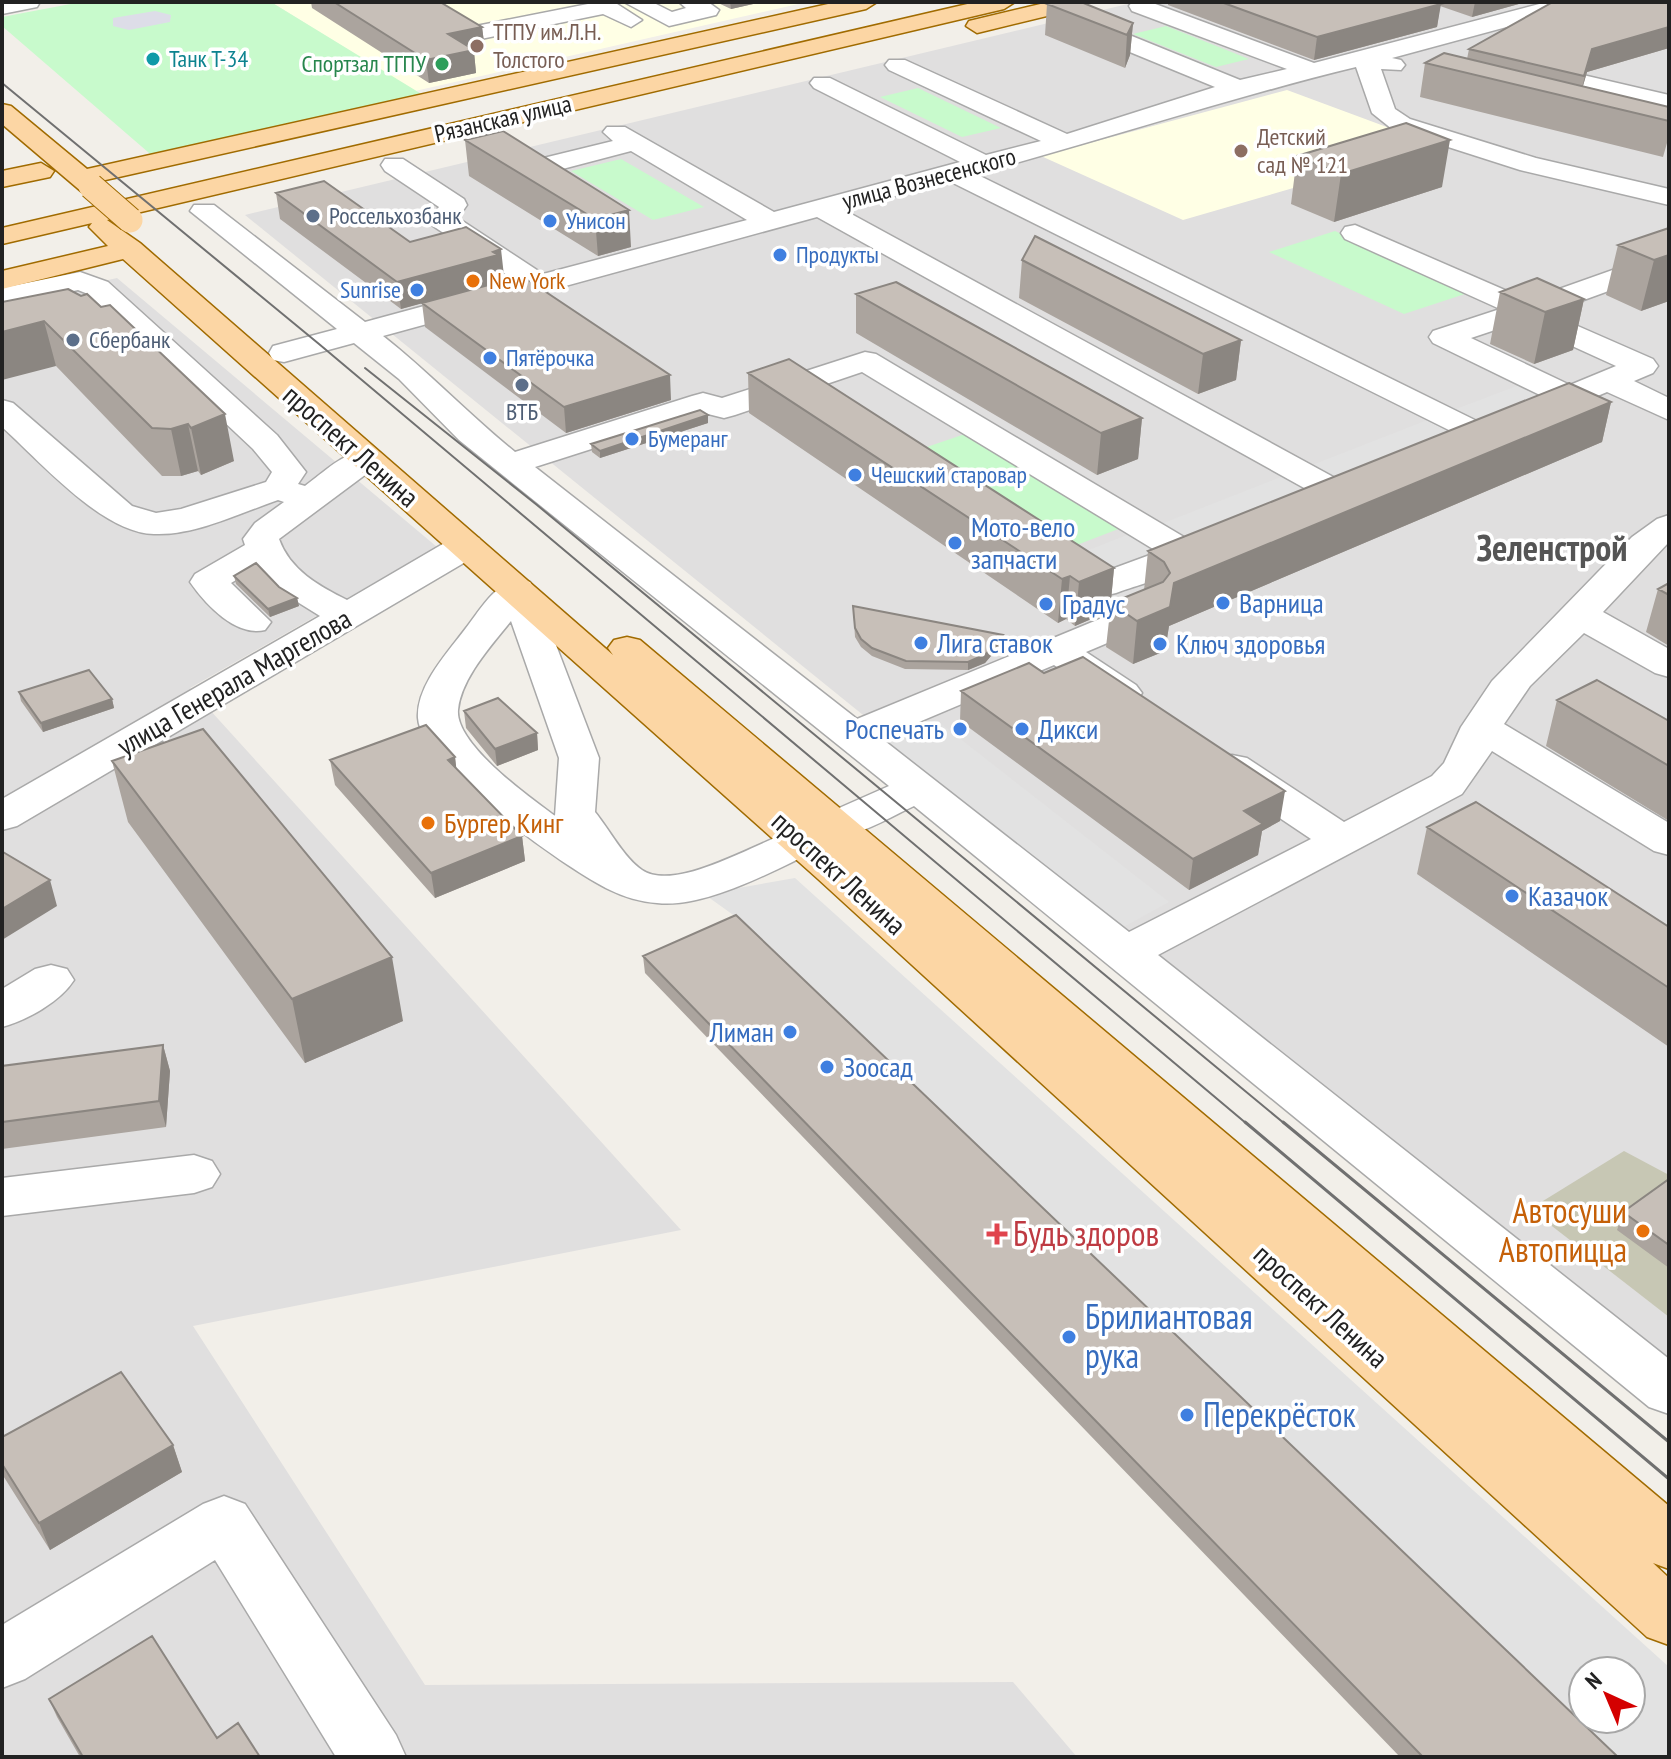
<svg xmlns="http://www.w3.org/2000/svg" width="1671" height="1759" viewBox="0 0 1671 1759" font-family="'PT Sans Narrow',sans-serif">
<rect width="100%" height="100%" fill="#f2efe9"/>
<path fill="#e0dfdf" d="M1136,2H1613L1669,20V1367L245,215Z
M117,278L437,547L190,688L681,1230L193,1326L425,1685L1013,1682L1077,1757H2V304Z"/>
<path fill="#ffffe5" d="M271,2H807L415,91Z
M1287,90L1438,146L1183,220L1041,156Z"/>
<path fill="#c7c7b4" d="M1624,1151L1669,1175V1317L1530,1209Z"/>
<path fill="#c8facc" d="M81,2H271L428,98L156,159L2,26V17Z
M1166,26L1249,59L1216,67L1133,34Z
M918,88L1001,128L962,137L880,97Z
M621,159L704,207L653,220L571,171Z
M1335,231L1471,292L1404,314L1269,252Z
M965,434L1121,528L1069,548L915,451Z"/>
<path fill="#e2e2e2" fill-rule="evenodd" d="M1522,384L1548,396L1474,425L1448,412Z
M1430,419L1457,432L1334,482L1307,467Z
M1286,475L1313,490L1183,542L1156,526Z
M1132,533L1162,552L1105,574L1076,555Z
M936,720L1169,902L1118,930L883,742Z
M795,878L1669,1667V1757H1619L750,927L704,894ZM1583,1671H1631V1719H1583Z"/>
<path fill="#dddde8" d="M155,11L171,15L170,22L129,30L113,26V18Z"/>
<g fill="none" stroke-linecap="round" stroke-linejoin="round">
<defs>
<path id="minor" d="M2,2H40L37,7L2,14Z
M598,2H614L642,20L631,27L603,14L476,40L465,33L476,26Z
M624,2H652L672,12L686,8L679,2H708L719,10L716,15L669,26Z
M1132,2H1150L1314,63L1547,2H1583L1580,7L1392,58L1401,60L1405,65L1401,70L1381,69L1395,109L1410,119L1536,158L1669,189V205L1520,170L1392,129L1372,113L1356,67C1228,98 1103,140 976,174L1489,427L1493,434L1489,441L1477,444L949,181L844,210L1348,485L1353,492L1348,499L1336,502L1324,499L817,217L383,336C429,372 469,415 515,452L692,396L703,393L722,398L865,352L876,354L1189,540L1203,536L1216,539L1221,547C1208,566 1140,584 1116,593L1103,596L1090,593L1085,585L1090,577L1158,552L862,372L735,415L724,418L704,413L535,467L857,719L1131,606L1144,603L1157,606L1163,614L1157,622L1086,652L1136,685L1142,693L1136,701C1105,709 1079,682 1054,665L881,738L1129,932L1311,839L1217,776L1211,767L1217,758L1232,755L1247,758L1344,822L1432,776L1444,763L1461,727L1492,681L1632,537L1657,519L1669,515V542L1603,612L1669,649V677L1655,673L1584,633L1530,686L1504,724L1669,823V855L1654,851L1492,751L1462,794L1158,955L1669,1359V1414L1649,1407L914,806C886,819 852,842 821,834L815,825L821,816L889,786L459,440L399,379L354,343L284,362L273,360L269,353L273,346L337,329L190,211L194,205H214L365,322L516,281L433,226L429,220L439,207L385,171L381,165L385,159H403L464,199L467,205L458,218L543,274L747,220L631,151L532,177L519,169L523,163L613,141L603,132L607,127H625L774,212L960,162L814,88L810,83L814,78H830L986,155L1041,141L889,70L885,65L889,60H905L1067,134L1215,87L1069,27L1066,22L1069,17H1085L1240,80L1287,69L1132,11L1129,6Z
M1527,62L1669,95V109L1519,74L1515,69Z
M1355,225L1528,300L1669,250V269L1548,313L1653,359L1658,366L1653,373L1634,381L1669,398V420L1607,392L1540,420L1529,423L1518,420L1513,413L1518,406L1542,396L1433,343L1429,337L1433,331L1500,309L1345,239L1341,233L1345,227ZM1522,321L1524,324L1616,366L1570,385L1471,338Z
M80,272L108,282L277,435L306,472L298,484L305,486C326,471 350,445 377,452L382,459L377,466L279,539C290,570 319,586 347,600L453,538L466,535L479,538L484,546L479,554L17,826L2,830V799L320,616L283,593L258,567L231,583L271,622L265,630C236,637 206,605 190,582L195,574L245,545L243,539L255,523L284,502L278,500C240,513 195,536 154,534C102,533 40,461 2,427V400L13,403L132,506L156,513L181,509L266,482L272,472L253,449L88,294L78,290L2,306V288Z
M517,579L530,582L535,590L599,758L595,812C609,829 624,858 642,870C678,894 764,837 802,828L817,832L824,841L817,850C775,870 704,909 657,903C641,902 624,897 610,890C567,869 421,767 418,718C416,686 448,652 466,628C480,610 494,585 517,579ZM511,621L559,758L555,816C529,797 455,744 458,710C461,678 492,645 511,621Z
M51,965L67,969L74,980C60,1002 27,1020 2,1027V989L35,969Z
M194,1155L212,1161L220,1174L212,1187L194,1193L2,1216V1178Z
M224,1496L245,1504L396,1735L406,1757H336L215,1560L25,1679L2,1688V1625L203,1504Z"/>
<path id="major" d="M837,2H877L866,9L101,181L104,186L100,192H82L2,124V104L11,106L87,169Z
M976,2H1015L1004,9L107,220L140,243L613,655L608,648L614,640L627,637L640,640L1669,1506V1569L1653,1563L1669,1578V1645L1647,1637L818,879L123,259L2,289V271L108,246L89,227L92,223L2,244V228Z
M1049,2H1087L1084,7L977,33L966,26L969,21Z
M41,163L54,171L50,177L2,187V171Z"/>
</defs>
<use href="#minor" stroke="#a9a9a9" stroke-width="3"/>
<use href="#major" stroke="#a06b00" stroke-width="3"/>
<use href="#minor" fill="#fff" fill-rule="evenodd"/>
<use href="#major" fill="#fcd6a4" fill-rule="evenodd"/>
<path stroke="#707070" stroke-width="2" d="M2,83L319,344L1247,1124
M365,368L537,505L1285,1124"/>
<path stroke="#707070" stroke-width="3" d="M1245,1122L1669,1479
M1283,1122L1669,1442"/>
<defs>
<path id="major-bridge" d="M91,186L130,220"/>
</defs>
<use href="#major-bridge" stroke="#a06b00" stroke-width="27" stroke-linecap="butt"/>
<use href="#major-bridge" stroke="#fcd6a4" stroke-width="25"/>
</g>
<path fill="#aba49e" d="M311,2H440L482,27L485,50L474,52L476,73L429,83L312,8Z
M716,2H762L731,9Z
M1168,2H1526L1472,17L1440,6L1437,27L1314,60L1168,5Z
M1669,2V48L1587,72L1583,86L1669,107V136L1663,157L1420,97L1425,63L1467,59L1469,49Z
M1047,4L1133,23L1130,55L1125,68L1045,35Z
M503,131L631,247L598,256L469,176L465,140Z
M1297,156L1442,187L1334,222L1291,204Z
M276,193L504,276L501,277V282L671,400L566,433L425,327L422,303L401,309L280,219Z
M1669,228V301L1641,311L1606,295L1618,245Z
M1022,260L1241,340L1236,380L1198,394L1019,298Z
M1500,292L1584,299L1573,350L1534,364L1490,344Z
M856,294L1142,418L1138,459L1097,475L856,333Z
M81,296L234,461L201,475L198,471L181,476H162L56,366L2,302Z
M748,373L1114,568L1110,611L1075,626L1066,619L1058,623L749,413Z
M1611,402L1602,442L1169,626L1165,651L1133,664L1106,647L1111,603L1144,590L1148,551Z
M708,415V423L600,458L592,452L591,444Z
M234,576L297,598L299,606L270,617L236,584Z
M1669,583V646L1646,632L1658,589Z
M853,606L1002,643L985,663L968,670L905,669L872,656L861,647L855,637Z
M1044,673L1280,821L1262,831L1258,855L1189,890L960,721L961,691Z
M19,692L112,699L114,708L43,732L21,701Z
M1557,700L1669,721V821L1546,746Z
M464,711L537,733L538,750L497,766L466,728Z
M455,757L456,769L522,836L525,861L435,898L335,785L330,760Z
M112,761L403,1021L305,1063L128,822Z
M1427,827L1669,927V1047L1417,874Z
M643,956L1618,1757H1400L645,973Z
M163,1045L170,1071L166,1127L2,1149V1066Z
M1669,1179V1268L1617,1230L1623,1212Z
M2,1437L173,1445L182,1472L50,1550L2,1474Z
M49,1699L217,1738L260,1757H80L57,1717Z"/>
<path fill="#8b8681" d="M730,2H762L731,9Z
M1475,2H1526L1472,17Z
M1441,4L1437,27L1314,60L1317,37Z
M1133,23L1130,55L1125,68L1127,35Z
M482,27L485,50L474,52L476,73L429,83L426,60L448,34Z
M1669,27V48L1587,72L1579,99L1592,49Z
M1450,140L1442,187L1334,222L1341,174Z
M629,210L631,247L598,256L595,219Z
M501,249L504,276L501,277V282L401,309L397,282Z
M1669,255V301L1641,311L1654,260Z
M1584,299L1573,350L1534,364L1545,312Z
M44,321L56,366L2,380V332Z
M1241,340L1236,380L1198,394L1203,354Z
M670,375L671,400L566,433L564,407Z
M1611,402L1602,442L1169,626L1165,651L1133,664L1137,621L1174,583Z
M225,414L234,461L201,475L191,428Z
M708,415V423L600,458V451Z
M1142,418L1138,459L1097,475L1101,433Z
M188,424L198,471L181,476L171,429Z
M1114,568L1110,611L1075,626L1079,582Z
M1070,576L1066,619L1058,623L1062,579Z
M297,598L299,606L270,617L268,609Z
M1003,635L1002,643L985,663L968,670V662Z
M112,699L114,708L43,732L41,723Z
M537,733L538,750L497,766L495,749Z
M455,757L458,782L448,760Z
M1285,791L1280,821L1262,831L1258,855L1189,890L1193,859L1244,811Z
M522,836L525,861L435,898L431,873Z
M50,880L57,906L2,940V909Z
M392,957L403,1021L305,1063L292,999Z
M163,1045L170,1071L166,1127L159,1101Z
M173,1445L182,1472L50,1550L39,1523Z"/>
<path fill="#c7bfb8" stroke="#8b8681" stroke-width="2" d="M334,2H440L482,27L448,34L474,50L426,60Z
M1055,2H1081L1133,23L1127,35L1047,4Z
M1221,2H1434L1441,4L1317,37Z
M1553,2H1669V27L1592,49L1584,76L1469,49Z
M1444,53L1669,107V121L1425,63Z
M1406,123L1450,140L1341,174L1297,156Z
M503,131L629,210L595,219L465,140Z
M324,181L410,242L466,227L501,249L493,252L498,255L397,282L276,193Z
M1669,228V255L1654,260L1618,245Z
M1035,236L1241,340L1203,354L1022,260Z
M522,276L670,375L564,407L422,303Z
M1537,278L1584,299L1545,312L1500,292Z
M896,282L1142,418L1101,433L856,294Z
M68,289L81,296L87,294L101,307L110,305L225,414L191,428L188,424L171,429L152,428L44,321L2,332V302Z
M789,359L1114,568L1079,582L1070,576L1062,579L748,373Z
M1569,383L1611,402L1174,583L1170,607L1137,621L1111,603L1163,582L1170,573L1164,562L1148,551Z
M700,410L708,415L600,451L591,444Z
M256,563L279,587L297,598L268,609L234,576Z
M1669,583V595L1658,589Z
M853,606L1003,635L986,654L968,662L906,661L872,648L861,639L855,628Z
M1083,657L1285,791L1244,811L1263,824L1193,859L961,691L1029,663L1044,673Z
M89,670L112,699L41,723L19,692Z
M1597,680L1669,721V766L1557,700Z
M498,698L537,733L495,749L464,711Z
M426,725L455,757L448,760L522,836L431,873L330,760Z
M203,729L392,957L292,999L112,761Z
M1476,802L1669,927V988L1427,827Z
M3,852L50,880L2,909V853Z
M736,915L1618,1757H1423L643,956Z
M163,1045L159,1101L2,1122V1066Z
M1669,1179V1245L1623,1212Z
M121,1372L173,1445L39,1523L2,1464V1437Z
M152,1636L217,1738L238,1723L260,1757H83L49,1699Z"/>
<g fill="#8d6e63" stroke="#fff" stroke-width="3">
<circle cx="477" cy="46" r="8"/>
<circle cx="1241" cy="151" r="8"/>
</g>
<circle fill="#0f9aa8" stroke="#fff" stroke-width="3" cx="153" cy="59" r="8"/>
<circle fill="#2e9e5b" stroke="#fff" stroke-width="3" cx="442" cy="64" r="8"/>
<g fill="#5c6f8a" stroke="#fff" stroke-width="3">
<circle cx="313" cy="216" r="8"/>
<circle cx="73" cy="340" r="8"/>
<circle cx="522" cy="385" r="8"/>
</g>
<g fill="#3f7fe0" stroke="#fff" stroke-width="3">
<circle cx="550" cy="221" r="8"/>
<circle cx="780" cy="255" r="8"/>
<circle cx="417" cy="290" r="8"/>
<circle cx="490" cy="358" r="8"/>
<circle cx="632" cy="439" r="8"/>
<circle cx="855" cy="475" r="8"/>
<circle cx="955" cy="543" r="8"/>
<circle cx="1223" cy="603" r="8"/>
<circle cx="1046" cy="604" r="8"/>
<circle cx="921" cy="643" r="8"/>
<circle cx="1160" cy="644" r="8"/>
<circle cx="960" cy="729" r="8"/>
<circle cx="1022" cy="729" r="8"/>
<circle cx="1512" cy="896" r="8"/>
<circle cx="790" cy="1032" r="8"/>
<circle cx="827" cy="1067" r="8"/>
<circle cx="1069" cy="1337" r="8"/>
<circle cx="1187" cy="1415" r="8"/>
</g>
<g fill="#e8710a" stroke="#fff" stroke-width="3">
<circle cx="473" cy="281" r="8"/>
<circle cx="428" cy="823" r="8"/>
<circle cx="1643" cy="1231" r="8"/>
</g>
<path fill="#e0444e" stroke="#fff" stroke-width="3" d="M993 1222h8v8h8v8h-8v8h-8v-8h-8v-8h8z"/>
<g text-anchor="middle" stroke-width="7" stroke-linejoin="round" paint-order="stroke">
<g font-size="24" fill="#785e54" stroke="#fff" text-anchor="start">
<text x="493" y="40">ТГПУ им.Л.Н.<tspan x="493" dy="28">Толстого</tspan></text>
<text x="1257" y="145">Детский<tspan x="1257" dy="28">сад № 121</tspan></text>
</g>
<g font-size="24" fill="#0d838f" stroke="#fff" text-anchor="start">
<text x="169" y="67">Танк Т-34</text>
</g>
<g font-size="24" fill="#27864d" stroke="#fff" text-anchor="end">
<text x="426" y="72">Спортзал ТГПУ</text>
</g>
<g font-size="24" fill="#222" stroke="#fff">
<text transform="translate(503 119) rotate(-13)" y="8">Рязанская улица</text>
<text transform="translate(929 179) rotate(-15)" y="8">улица Вознесенского</text>
</g>
<g font-size="24" fill="#4e5e75" stroke="#fff" text-anchor="start">
<text x="329" y="224">Россельхозбанк</text>
<text x="89" y="348">Сбербанк</text>
<text x="522" y="420" text-anchor="middle">ВТБ</text>
</g>
<g font-size="24" fill="#366cbe" stroke="#fff" text-anchor="start">
<text x="566" y="229">Унисон</text>
<text x="796" y="263">Продукты</text>
<text x="401" y="298" text-anchor="end">Sunrise</text>
<text x="506" y="366">Пятёрочка</text>
<text x="648" y="447">Бумеранг</text>
<text x="871" y="483">Чешский старовар</text>
</g>
<g font-size="24" fill="#c56008" stroke="#fff" text-anchor="start">
<text x="489" y="289">New York</text>
</g>
<g font-size="28" fill="#222" stroke="#fff">
<text transform="translate(351 446) rotate(41)" y="10">проспект Ленина</text>
<text transform="translate(234 682) rotate(-30)" y="10">улица Генерала Маргелова</text>
<text transform="translate(839 873) rotate(42)" y="10">проспект Ленина</text>
<text transform="translate(1321 1306) rotate(42)" y="10">проспект Ленина</text>
</g>
<g font-size="28" fill="#366cbe" stroke="#fff" text-anchor="start">
<text x="971" y="537">Мото-вело<tspan x="971" dy="32">запчасти</tspan></text>
<text x="1239" y="613">Варница</text>
<text x="1062" y="614">Градус</text>
<text x="937" y="653">Лига ставок</text>
<text x="1176" y="654">Ключ здоровья</text>
<text x="944" y="739" text-anchor="end">Роспечать</text>
<text x="1038" y="739">Дикси</text>
<text x="1528" y="906">Казачок</text>
<text x="774" y="1042" text-anchor="end">Лиман</text>
<text x="843" y="1077">Зоосад</text>
</g>
<g font-size="28" fill="#c56008" stroke="#fff" text-anchor="start">
<text x="444" y="833">Бургер Кинг</text>
</g>
<g font-size="34" fill="#c56008" stroke="#fff" text-anchor="end">
<text x="1627" y="1223">Автосуши<tspan x="1627" dy="39">Автопицца</tspan></text>
</g>
<g font-size="34" fill="#be3a42" stroke="#fff" text-anchor="start">
<text x="1013" y="1246">Будь здоров</text>
</g>
<g font-size="34" fill="#366cbe" stroke="#fff" text-anchor="start">
<text x="1085" y="1329">Брилиантовая<tspan x="1085" dy="39">рука</tspan></text>
<text x="1203" y="1427">Перекрёсток</text>
</g>
<g font-size="36" font-weight="bold" fill="#555" stroke="#fff">
<text x="1552" y="561">Зеленстрой</text>
</g>
</g>
<rect width="1671" height="1759" fill="none" stroke="#222222" stroke-width="8"/>
<g transform="translate(1607 1695) rotate(316)"><circle r="38" fill="#ffffff" stroke="#a7a7a7" stroke-width="2"/>
<path d="M0-6L14 30L0 20L-14 30Z" fill="#d40000"/>
<text y="-12" font-size="22" font-weight="bold" text-anchor="middle" fill="#222222">N</text>
</g>
</svg>
